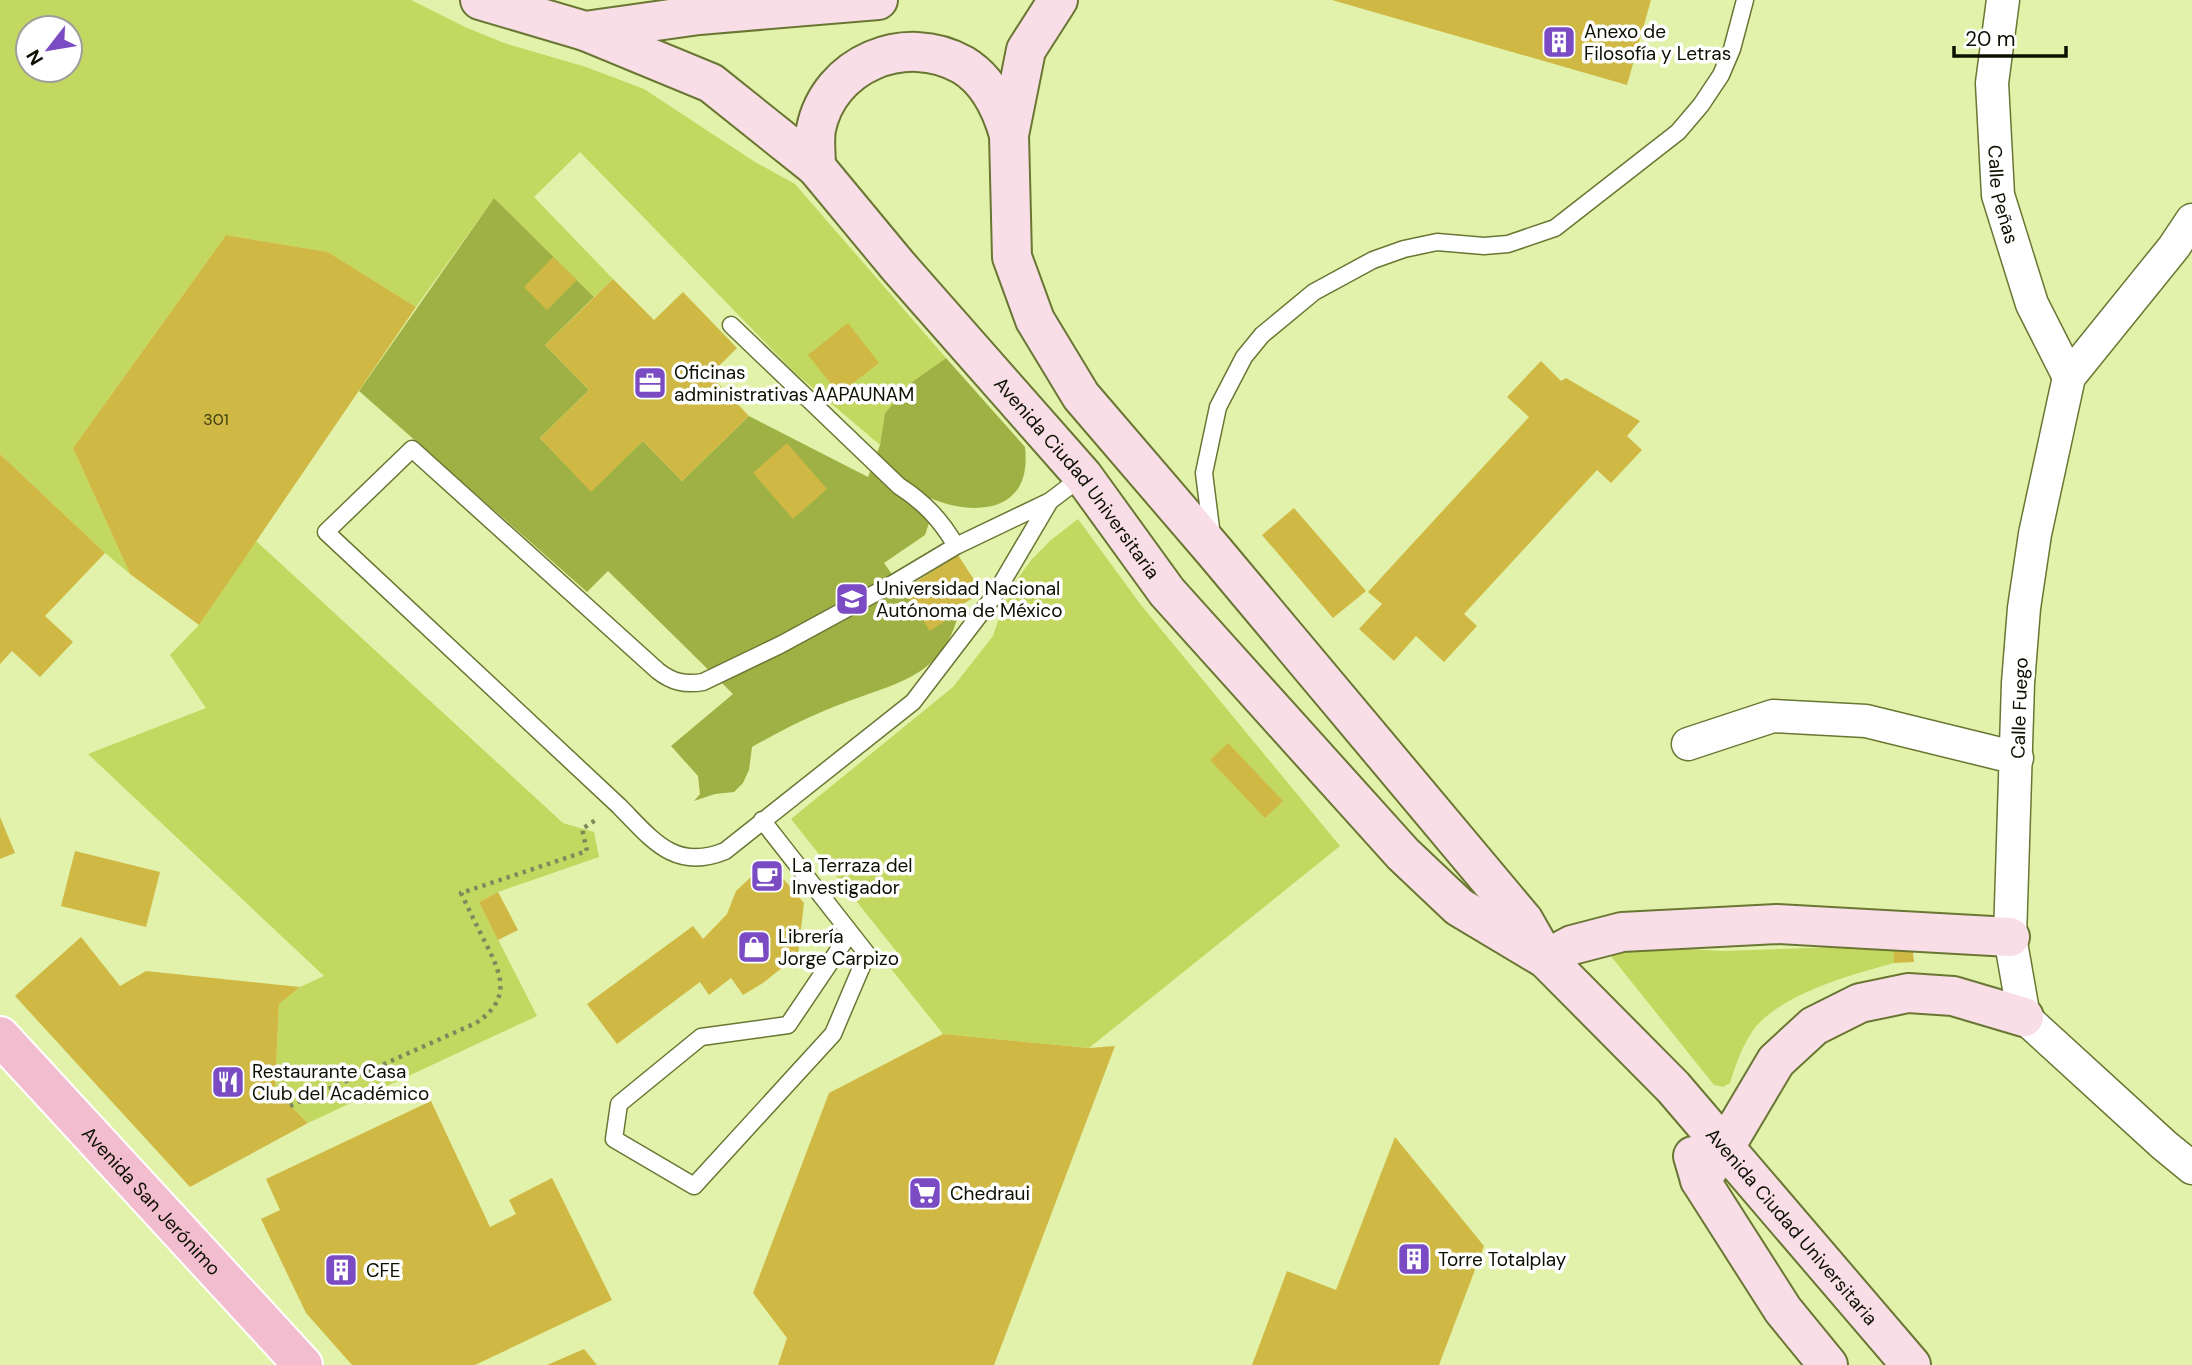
<svg xmlns="http://www.w3.org/2000/svg" width="2192" height="1365" viewBox="0 0 2192 1365" font-family="'DM Sans',sans-serif">
<rect width="100%" height="100%" fill="#e2f2aa"/>
<path fill="#c3d860" fill-rule="evenodd" d="M0,0H411L465,27L504,43L586,67L644,89L755,162L795,184L946,358L912,382L885,413L880,445L794,372L580,152L534,197L613,279L594,297L494,198L416,307L328,252L226,235L73,448L130,574L105,553L0,454ZM28,28H70V70H28Z
M1078,519L1141,605L1340,846L1089,1048L943,1034L888,965L900,956L791,819L953,687L993,636L1002,609L1015,582L1032,559L1051,540Z
M255,540L563,823L594,832L599,857L498,892L479,902L537,1016L308,1123L275,1090L279,1004L300,987L324,976L88,754L206,708L170,655L199,625Z
M1609,945L1724,951L1893,945L1894,963C1853,974 1781,994 1754,1029C1742,1046 1736,1064 1730,1083L1723,1087L1714,1085L1610,955Z"/>
<path fill="#9fb144" d="M494,198L594,297L545,345L589,390L540,438L591,491L643,441L682,481L749,416L868,477L880,445L885,413L912,382L946,358L1025,447C1033,517 969,517 923,495L929,523L925,535L884,563L903,590L959,612C943,677 898,682 844,703C811,715 782,730 752,747L749,770L743,783L734,792L715,794L694,801L700,794L698,776L671,746L733,694L608,571L587,592L359,391Z"/>
<path fill="#cfb944" d="M1332,0H1651L1627,85Z
M226,235L328,252L416,307L199,625L130,574L73,448Z
M553,257L577,280L547,310L524,287Z
M613,279L654,320L683,292L737,348L710,375L749,416L682,481L643,441L591,492L540,438L589,390L545,345Z
M848,323L879,363L839,394L808,355Z
M1541,361L1561,381L1566,378L1640,421L1627,436L1642,450L1611,483L1597,470L1464,614L1477,626L1444,662L1416,636L1394,661L1359,629L1382,604L1368,592L1529,417L1507,397Z
M787,443L827,489L793,519L753,473Z
M0,454L105,553L45,616L73,642L40,677L12,651L0,664Z
M1294,508L1366,591L1333,618L1262,535Z
M958,555L982,592L957,608L959,612L930,631L903,590Z
M1228,743L1283,801L1265,818L1210,760Z
M0,817L15,853L0,859Z
M75,851L160,872L146,927L61,906Z
M768,861L804,903L798,955L763,983L743,995L731,978L709,995L700,982L617,1044L587,1004L693,926L703,939L727,914L736,891Z
M498,892L518,930L498,940L479,902Z
M81,937L120,986L146,971L300,987L279,1004L275,1090L308,1123L190,1187L15,996Z
M1912,944L1914,962L1894,963L1893,945Z
M943,1034L1089,1048L1115,1046L994,1365H778L787,1338L753,1293L829,1093Z
M431,1101L490,1227L516,1214L509,1200L552,1178L612,1300L475,1365H352L306,1313L261,1219L280,1210L266,1179Z
M1395,1137L1484,1246L1439,1365H1252L1287,1271L1336,1290Z
M584,1349L597,1365H547Z"/>
<g fill="none" stroke-linecap="round" stroke-linejoin="round">
<defs>
<path id="lane" d="M731,325L899,486C924,502 941,520 956,546
M412,449L658,671C672,682 685,685 703,682L780,645L894,583L956,546L1050,501L994,596L913,702L725,851C674,872 651,838 619,806L326,532Z
M1050,501L1083,476
M1212,536L1204,473L1218,407L1244,357L1262,335L1314,292L1373,260L1404,249L1437,242L1484,246L1508,244L1555,228L1678,132L1701,105L1721,75L1732,49L1745,0
M762,820L867,954L833,1034L694,1186L614,1139L619,1104L701,1037L788,1025L850,933"/>
<g id="street">
<path id="s1" d="M2003,0L1992,83L1998,195L2032,304L2069,377"/>
<path d="M2192,220L2174,247L2069,377L2035,534L2024,608L2018,683L2010,937L2024,1017L2164,1145L2192,1168"/>
<path d="M1688,744L1773,716L1866,721L2017,758"/>
</g>
<g id="secondary">
<path d="M480,0L585,31L699,15L878,0"/>
<path d="M1058,0L1026,50L1009,135L1012,257L1035,320L1081,396L1214,551L1524,921L1541,951"/>
<path id="s2" d="M585,31L711,83L816,167L898,266L1083,476L1167,592L1403,854L1459,907L1546,959L1673,1087L1911,1365"/>
<path d="M816,167C816,155 814,141 816,129C829,64 905,32 963,65C988,80 1001,107 1009,135"/>
<path d="M1546,959L1572,945L1622,932L1777,924L2010,937"/>
<path d="M1693,1156L1700,1180L1783,1310L1828,1365"/>
<path d="M1700,1180L1725,1147L1776,1061L1814,1026L1860,1003L1908,993L1953,996L2024,1017"/>
</g>
<g id="primary">
<path id="s3" d="M0,1036L303,1365"/>
</g>
</defs>
<use href="#lane" stroke="#6a7633" stroke-width="19"/>
<use href="#street" stroke="#6a7633" stroke-width="35"/>
<use href="#secondary" stroke="#6a7633" stroke-width="42"/>
<use href="#primary" stroke="#fff" stroke-width="42"/>
<path stroke="#7f895b" stroke-width="4.5" stroke-dasharray="3.5 5" stroke-linecap="butt" d="M290,1106L476,1023C512,999 502,975 485,942C477,926 469,910 461,893L587,851L582,829L597,819"/>
<use href="#lane" stroke="#fff" stroke-width="16"/>
<use href="#street" stroke="#fff" stroke-width="32"/>
<use href="#secondary" stroke="#f9dee7" stroke-width="38"/>
<use href="#primary" stroke="#f3bdd0" stroke-width="38"/>
</g>
<defs>
<symbol id="building-square" viewBox="-11 -11 22 22"><rect x="-9" y="-9" width="18" height="18" rx="4" fill="#7a4bc3" stroke="#fff"/><path d="M-4-6H4V6H1V3H-1V6H-4ZM-2.5-4.3h1.7v1.8h-1.7ZM.8-4.3h1.7v1.8H.8ZM-2.5-1h1.7V.8h-1.7ZM.8-1h1.7V.8H.8Z" fill="#fff"/></symbol>
<symbol id="office-square" viewBox="-11 -11 22 22"><rect x="-9" y="-9" width="18" height="18" rx="4" fill="#7a4bc3" stroke="#fff"/><path d="M-6-3h4V-5.5h4V-3h4V5H-6ZM-1-4.5V-3h2v-1.5ZM-6 0V1H6V0Z" fill="#fff"/></symbol>
<symbol id="university-square" viewBox="-11 -11 22 22"><rect x="-9" y="-9" width="18" height="18" rx="4" fill="#7a4bc3" stroke="#fff"/><path d="M0-5L7-2L0 1L-7-2ZM-4 1L0 2.5L4 1V4Q0 6-4 4Z" fill="#fff"/></symbol>
<symbol id="cafe-square" viewBox="-11 -11 22 22"><rect x="-9" y="-9" width="18" height="18" rx="4" fill="#7a4bc3" stroke="#fff"/><path d="M-5.5-4.5H6V0H3Q3 3.5 0 3.5H-2.5Q-5.5 3.5-5.5 0ZM3-3.2v2h1.7v-2ZM-6 4.5H4V6H-6Z" fill="#fff"/></symbol>
<symbol id="shop-square" viewBox="-11 -11 22 22"><rect x="-9" y="-9" width="18" height="18" rx="4" fill="#7a4bc3" stroke="#fff"/><path d="M-5-2.5h2.3a2.7 3.5 0 0 1 5.4 0H5L5.5 6h-11ZM-1.5-2.5h3a1.5 2.3 0 0 0-3 0Z" fill="#fff"/></symbol>
<symbol id="restaurant-square" viewBox="-11 -11 22 22"><rect x="-9" y="-9" width="18" height="18" rx="4" fill="#7a4bc3" stroke="#fff"/><path d="M-5-6h1v4h1v-4h1v4h1v-4h1v5L-1.5 .5V6h-2V.5L-5-1ZM5-6V6H3V1.5H1.5Q1.5-4 5-6Z" fill="#fff"/></symbol>
<symbol id="supermarket-square" viewBox="-11 -11 22 22"><rect x="-9" y="-9" width="18" height="18" rx="4" fill="#7a4bc3" stroke="#fff"/><path d="M-6-5.5h2.5l.6 2H6L4.5 2H-2.5L-4.4-4H-6ZM-1.5 3.2a1.3 1.3 0 1 0 .1 0ZM3 3.2a1.3 1.3 0 1 0 .1 0Z" fill="#fff"/></symbol>
</defs>
<g fill-rule="evenodd">
<use href="#building-square" x="1540" y="23" width="38" height="38"/>
<use href="#office-square" x="631" y="364" width="38" height="38"/>
<use href="#university-square" x="833" y="580" width="38" height="38"/>
<use href="#cafe-square" x="748" y="857" width="38" height="38"/>
<use href="#shop-square" x="735" y="928" width="38" height="38"/>
<use href="#restaurant-square" x="209" y="1063" width="38" height="38"/>
<use href="#supermarket-square" x="906" y="1174" width="38" height="38"/>
<use href="#building-square" x="1395" y="1240" width="38" height="38"/>
<use href="#building-square" x="322" y="1251" width="38" height="38"/>
</g>
<g text-anchor="middle" stroke-width="7" stroke-linejoin="round" paint-order="stroke">
<g font-size="16" fill="#3d3a11">
<text x="216" y="425">301</text>
</g>
<g font-size="19" fill="#0c1000" stroke="#fff" text-anchor="start">
<text x="1584" y="38">Anexo de<tspan x="1584" dy="22">Filosofía y Letras</tspan></text>
<text x="674" y="379">Oficinas<tspan x="674" dy="22">administrativas AAPAUNAM</tspan></text>
<text x="876" y="595">Universidad Nacional<tspan x="876" dy="22">Autónoma de México</tspan></text>
<text x="792" y="872">La Terraza del<tspan x="792" dy="22">Investigador</tspan></text>
<text x="778" y="943">Librería<tspan x="778" dy="22">Jorge Carpizo</tspan></text>
<text x="252" y="1078">Restaurante Casa<tspan x="252" dy="22">Club del Académico</tspan></text>
<text x="950" y="1200">Chedraui</text>
<text x="1438" y="1266">Torre Totalplay</text>
<text x="366" y="1277">CFE</text>
</g>
<g font-size="19" fill="#0c1000" stroke="#fff">
<text dy="7" stroke="none"><textPath href="#s1" startOffset="196">Calle Peñas</textPath></text>
<text dy="7" stroke="none"><textPath href="#s2" startOffset="677">Avenida Ciudad Universitaria</textPath></text>
<text transform="translate(2019 708) rotate(-88)" y="7">Calle Fuego</text>
<text dy="7" stroke="none"><textPath href="#s3" startOffset="224">Avenida San Jerónimo</textPath></text>
<text dy="7" stroke="none"><textPath href="#s2" startOffset="1717">Avenida Ciudad Universitaria</textPath></text>
</g>
</g>
<g transform="translate(49 49) rotate(239)"><circle r="33" fill="#ffffff" stroke="#9e9f99" stroke-width="2"/>
<path d="M0-5L12 26L0 18L-12 26Z" fill="#7a4bc3"/>
<text y="-10" font-size="19" font-weight="bold" text-anchor="middle" fill="#0c1000">N</text>
</g>
<path d="M1954 46v10h112v-10" fill="none" stroke="#0c1000" stroke-width="3.5"/>
<text x="1965" y="46" font-size="21" fill="#0c1000" stroke="#ffffff" stroke-width="5" paint-order="stroke">20 m</text>
</svg>
